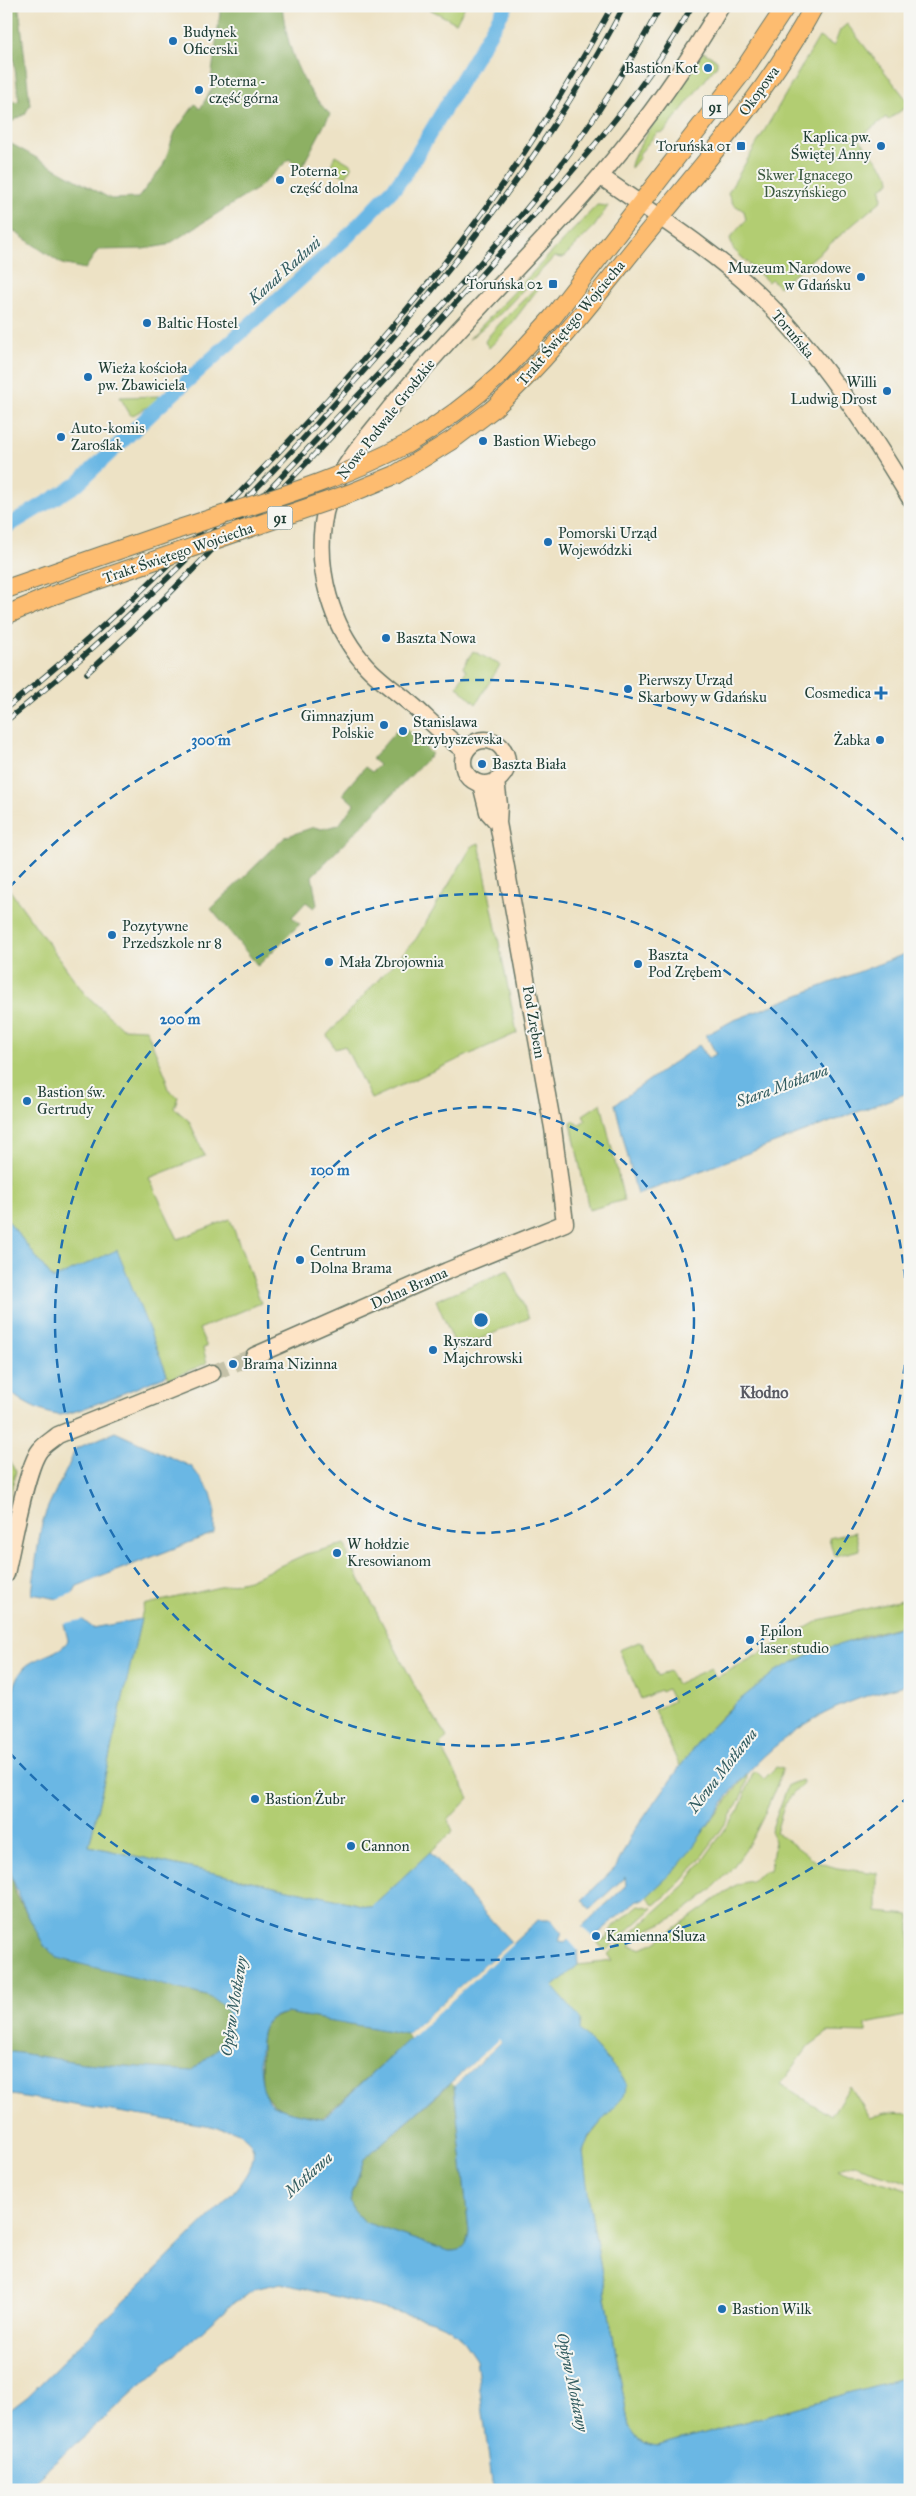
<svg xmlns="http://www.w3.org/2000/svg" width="916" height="2496" viewBox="0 0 916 2496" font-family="'IM FELL Great Primer',serif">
<rect width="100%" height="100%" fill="#f6f6f2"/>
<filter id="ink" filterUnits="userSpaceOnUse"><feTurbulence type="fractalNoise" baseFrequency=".02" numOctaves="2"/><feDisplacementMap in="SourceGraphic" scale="10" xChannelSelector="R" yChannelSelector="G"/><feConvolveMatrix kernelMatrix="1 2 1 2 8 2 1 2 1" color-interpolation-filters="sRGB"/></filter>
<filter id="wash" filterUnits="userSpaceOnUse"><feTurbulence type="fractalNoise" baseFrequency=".0096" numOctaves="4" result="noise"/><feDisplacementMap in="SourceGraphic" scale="20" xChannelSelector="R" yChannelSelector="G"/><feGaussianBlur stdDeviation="1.12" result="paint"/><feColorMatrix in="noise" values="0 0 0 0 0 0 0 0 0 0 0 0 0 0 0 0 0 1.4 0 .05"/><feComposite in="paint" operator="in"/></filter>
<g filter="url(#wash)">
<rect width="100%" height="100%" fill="#ede2c5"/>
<path fill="#b2cd72" stroke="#688553" d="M424,6H465L456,23Z
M847,24L910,104L888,120L886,117L859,138L889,175L890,182L881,188L882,200L779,287L771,279L768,282L733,249L730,238L746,220L744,211L733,204L728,193L819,37L834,46L840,30Z
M703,52L717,60V65L664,132L657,133L639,154L640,157L631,168C628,154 692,69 703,52Z
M335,155L352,165L346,177L330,168Z
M597,205L608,206L594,227L563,258L554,257L501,313L469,339Z
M535,288L537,290L506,331L489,348L485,342C487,334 526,298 535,288Z
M162,396L153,404L131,416L120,397Z
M473,651L500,665L476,704L457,686L466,671L463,667Z
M479,843L517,1033L371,1099L345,1046L335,1049L327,1035L416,939L472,846Z
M6,885L84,993L122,1028L146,1029L167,1079L165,1080L168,1089L178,1097L174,1108L189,1121L205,1156L149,1178L178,1239L230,1219L261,1303L199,1329L207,1347L203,1348L207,1363L169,1379L125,1273L53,1279L6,1218Z
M601,1103L624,1200L589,1210L571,1123L574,1121L578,1125L586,1120L583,1115Z
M508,1270L529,1318L457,1349L436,1300Z
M6,1457L16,1471L6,1511Z
M855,1532L860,1550L834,1556L829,1538Z
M345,1544L349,1559L420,1696L447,1737L440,1745L469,1798L448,1820L453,1831L371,1907L89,1846L144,1605L249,1580L306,1554Z
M907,1599L910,1624L863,1636L776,1671L729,1709L700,1739L680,1767L654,1710L673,1701L667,1689L661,1692L660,1690L641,1699L619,1650L639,1642L643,1644L658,1676L669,1671L676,1684L711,1668L716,1678L820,1620Z
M776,1767L783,1769C757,1835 743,1869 684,1911C665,1925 645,1926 630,1946L640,1948L654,1943L737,1884L751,1881L764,1871H770L775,1841L771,1831L788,1785L801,1780L803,1783L785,1803L776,1832L817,1862L837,1868L877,1873V1912L910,1915V2015L866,2024V2033L828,2032L809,2046L781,2084L831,2116L850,2086L870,2118L886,2113L910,2114V2183L854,2165L838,2169L847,2174L859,2175L910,2191V2376L657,2446C643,2445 636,2439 629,2427L583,2167L584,2144L601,2122L622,2076L580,2030L553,1987L578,1965L613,1961L608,1954L685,1885L739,1810L753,1773L756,1771L764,1779Z
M747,1774C750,1797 700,1859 684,1879C676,1888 665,1896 655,1905L647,1896L674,1870Z
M639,1905L653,1908L605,1951L597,1941L607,1939L612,1928Z"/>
<path fill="#8db064" stroke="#56764c" d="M7,6H19L30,105L25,114L6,125V103L19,101Z
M221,6H282C287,47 300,86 330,114L302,167L303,171L289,159L258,188L167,245L143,249L98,250L85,269L62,264L6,226V141L111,199L138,198L163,166L175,132L195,104L200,109L214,85L211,80Z
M407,729L432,754L312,876L317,905L314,908L306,902L292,917L300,924L258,966L211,909L285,837L314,827L321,829L339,825L354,804L343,794L345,790L365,767L372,772L379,765L372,759L397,730L403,732Z
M6,1857L16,1894L45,1947L52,1953L213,1998C255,2024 214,2052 192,2071L83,2063L6,2051Z
M287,2013L407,2034L410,2039L322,2118C299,2113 269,2113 262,2087L261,2039L264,2027L271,2018Z
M451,2083L454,2086L469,2232L466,2245L461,2250L448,2251L364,2222L353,2210L350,2200L364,2159Z"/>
<path fill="#6bb7e4" stroke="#457a8c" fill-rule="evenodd" d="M910,952V1092L637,1195L615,1104L699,1045L708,1058L716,1054L706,1035L732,1021Z
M6,1218L53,1279L117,1250L167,1374L165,1376C147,1383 72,1416 58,1415C41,1413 18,1401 6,1388Z
M115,1432L192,1467L211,1493L215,1508L214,1533L77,1586L73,1593L83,1620L93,1628L141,1619L89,1846L371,1907L430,1852L511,1942L407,2034L287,2013C278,2015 271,2016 266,2023C257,2035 258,2091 269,2102C276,2110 314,2118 324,2118L538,1920H551L562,1933L559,1941L565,1942L626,1886L625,1877L590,1909L582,1900L616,1867L632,1834L700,1739L737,1702L776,1671L814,1652L910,1624V1684C838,1700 784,1728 737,1785C714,1812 698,1844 674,1871C664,1881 653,1890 644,1900H637L577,1952L578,1965L553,1987L581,2020L580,2030L622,2076L627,2085L624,2096L589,2136L583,2152L590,2207L629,2427C636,2439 643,2445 657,2446L910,2376V2490H493L476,2359L463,2340L449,2328L433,2321L281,2283L258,2288L233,2303L24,2490H6V2413L27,2397L226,2200C245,2179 274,2144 231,2130L6,2094V2051L83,2063L192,2071L224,2043L231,2030C231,2013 222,2002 207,1996L65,1960L58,1958L45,1947C26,1912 0,1869 9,1827L6,1823C6,1785 0,1696 24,1668C34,1657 63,1653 68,1640L58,1599L32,1594C35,1571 37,1546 42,1524C49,1497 67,1475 75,1449ZM499,2040L501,2042L454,2086L469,2232C468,2246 462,2252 448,2251L364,2222L353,2210L350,2200L364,2159Z"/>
<path fill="#ede2c5" d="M76,1592L86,1619L61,1624L54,1600Z
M580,1924L595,1940L580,1953L566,1937Z
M511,1942L513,1944L410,2039L409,2037L425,2022L408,2036L407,2034Z
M499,2039L501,2042L454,2086L451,2083Z"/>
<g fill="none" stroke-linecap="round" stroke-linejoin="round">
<path stroke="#6bb7e4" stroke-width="15" d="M6,527L76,485L155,410L347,237L395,187L409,168L506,6"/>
</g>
</g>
<g filter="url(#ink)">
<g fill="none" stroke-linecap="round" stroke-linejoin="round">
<path stroke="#c4c1a8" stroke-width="16" stroke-dasharray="16 8" stroke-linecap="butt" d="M212,1373L254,1356"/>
<defs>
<path id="secondary" d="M600,176C651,212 711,249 756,292C816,348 868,428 910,498
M463 762a22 22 0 1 1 44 0a22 22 0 1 1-44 0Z
M465,751C448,739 434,725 419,711C401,694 378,681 362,661C331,624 317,572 323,524C329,477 363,443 391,407C457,326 533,255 601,175C646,122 686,67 721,6
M481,784L488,812L498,823
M254,1356L447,1271L565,1223L553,1128L498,823L499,805L496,781
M6,1574C12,1548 26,1467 40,1450C45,1444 52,1440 58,1435L212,1373"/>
<path id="primary" d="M501,374L552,318L741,74L786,6
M493,409C550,358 595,297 643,238C702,166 771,88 814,6
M6,589L176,530
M6,615L51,596"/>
</defs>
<use href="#secondary" stroke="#677767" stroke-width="19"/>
<use href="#primary" stroke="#677767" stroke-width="20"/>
<use href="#secondary" stroke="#fee4c6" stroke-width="16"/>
<use href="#primary" stroke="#fdbc70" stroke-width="18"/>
<defs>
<path id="rail" d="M234,539C332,436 431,333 525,225C587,155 646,89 692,6
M87,673C173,594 252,508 332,423C400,351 469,279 532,202C581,142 624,74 661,6
M6,708C94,639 173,562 250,482C344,384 436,283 512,171C548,118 581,62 612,6
M6,721C113,636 208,541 300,442C423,308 539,168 624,6"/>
</defs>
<use href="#rail" stroke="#1f3d34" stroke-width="5.5"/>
<use href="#rail" stroke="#f6f6f2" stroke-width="4" stroke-dasharray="11" stroke-linecap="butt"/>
<defs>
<path id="primary-bridge" d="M176,530C251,505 337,482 407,444C441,424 473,400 501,374
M51,596L351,493L395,475L452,440L493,409"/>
</defs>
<use href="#primary-bridge" stroke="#677767" stroke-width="20" stroke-linecap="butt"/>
<use href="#primary-bridge" stroke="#fdbc70" stroke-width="18"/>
</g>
</g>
<g fill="none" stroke="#1f6fb2" stroke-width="2.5" stroke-dasharray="9 6">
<circle cx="481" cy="1320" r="213"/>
<circle cx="481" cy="1320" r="426"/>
<path d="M909 1796A640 640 0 0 1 9 1752M9 888A640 640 0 0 1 909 844"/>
</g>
<g fill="#1f6fb2" stroke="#f6f6f2" stroke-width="2">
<circle cx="173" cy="41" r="5"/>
<circle cx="708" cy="68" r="5"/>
<circle cx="199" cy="90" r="5"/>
<rect x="736" y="141" width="10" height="10" rx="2.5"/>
<circle cx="881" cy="146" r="5"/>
<circle cx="280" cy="180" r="5"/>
<circle cx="861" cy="277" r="5"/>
<rect x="548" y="279" width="10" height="10" rx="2.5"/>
<circle cx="147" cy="323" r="5"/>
<circle cx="88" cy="377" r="5"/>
<circle cx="887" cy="391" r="5"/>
<circle cx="61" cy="437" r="5"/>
<circle cx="483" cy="441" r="5"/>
<circle cx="548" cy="542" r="5"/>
<circle cx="386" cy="638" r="5"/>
<circle cx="628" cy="689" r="5"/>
<path d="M878.5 685.5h5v5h5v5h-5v5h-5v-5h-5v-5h5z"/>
<circle cx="384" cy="725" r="5"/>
<circle cx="403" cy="731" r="5"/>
<circle cx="880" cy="740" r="5"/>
<circle cx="482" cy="764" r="5"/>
<circle cx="112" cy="935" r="5"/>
<circle cx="329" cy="962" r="5"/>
<circle cx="638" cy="964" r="5"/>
<circle cx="27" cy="1101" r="5"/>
<circle cx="300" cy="1260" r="5"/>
<circle cx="433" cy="1350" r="5"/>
<circle cx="233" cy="1364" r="5"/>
<circle cx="337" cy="1553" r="5"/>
<circle cx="750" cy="1640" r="5"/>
<circle cx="255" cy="1799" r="5"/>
<circle cx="351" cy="1846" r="5"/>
<circle cx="596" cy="1936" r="5"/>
<circle cx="722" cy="2309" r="5"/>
</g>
<g text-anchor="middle" stroke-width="4" stroke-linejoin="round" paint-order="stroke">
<g fill="#f6f6f2" stroke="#60746d" stroke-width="1">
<rect x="702.5" y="95.5" width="25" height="23" rx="4"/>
<rect x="267.5" y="506.5" width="25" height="23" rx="4"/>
</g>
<g font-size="14" font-weight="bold" fill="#1f3d34">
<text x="715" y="112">91</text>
<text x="280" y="523">91</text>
</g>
<g font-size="15" fill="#1f3d34" stroke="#f6f6f2" text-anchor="start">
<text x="183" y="37">Budynek<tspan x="183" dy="17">Oficerski</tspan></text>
<text x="698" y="73" text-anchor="end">Bastion Kot</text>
<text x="209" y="86">Poterna -<tspan x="209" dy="17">część górna</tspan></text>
<text x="871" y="142" text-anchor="end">Kaplica pw.<tspan x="871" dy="17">Świętej Anny</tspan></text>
<text x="731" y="151" text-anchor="end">Toruńska 01</text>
<text x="290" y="176">Poterna -<tspan x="290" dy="17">część dolna</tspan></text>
<text x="851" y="273" text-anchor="end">Muzeum Narodowe<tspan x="851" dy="17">w Gdańsku</tspan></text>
<text x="543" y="289" text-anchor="end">Toruńska 02</text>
<text x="157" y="328">Baltic Hostel</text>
<text x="98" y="373">Wieża kościoła<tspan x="98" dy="17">pw. Zbawiciela</tspan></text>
<text x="877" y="387" text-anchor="end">Willi<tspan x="877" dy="17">Ludwig Drost</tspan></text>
<text x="71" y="433">Auto-komis<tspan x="71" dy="17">Zaroślak</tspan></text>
<text x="493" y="446">Bastion Wiebego</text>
<text x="558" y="538">Pomorski Urząd<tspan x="558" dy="17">Wojewódzki</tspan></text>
<text x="396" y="643">Baszta Nowa</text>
<text x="638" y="685">Pierwszy Urząd<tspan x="638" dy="17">Skarbowy w Gdańsku</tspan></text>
<text x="871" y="698" text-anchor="end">Cosmedica</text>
<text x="374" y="721" text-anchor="end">Gimnazjum<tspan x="374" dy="17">Polskie</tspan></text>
<text x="413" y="727">Stanislawa<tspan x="413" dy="17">Przybyszewska</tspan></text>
<text x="870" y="745" text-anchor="end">Żabka</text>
<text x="492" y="769">Baszta Biała</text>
<text x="122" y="931">Pozytywne<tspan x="122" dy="17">Przedszkole nr 8</tspan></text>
<text x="648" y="960">Baszta<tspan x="648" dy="17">Pod Zrębem</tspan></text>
<text x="339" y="967">Mała Zbrojownia</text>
<text x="37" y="1097">Bastion św.<tspan x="37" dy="17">Gertrudy</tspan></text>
<text x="310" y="1256">Centrum<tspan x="310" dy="17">Dolna Brama</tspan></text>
<text x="443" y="1346">Ryszard<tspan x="443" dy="17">Majchrowski</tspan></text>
<text x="243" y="1369">Brama Nizinna</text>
<text x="347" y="1549">W hołdzie<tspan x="347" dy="17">Kresowianom</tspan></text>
<text x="760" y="1636">Epilon<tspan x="760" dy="17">laser studio</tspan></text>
<text x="265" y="1804">Bastion Żubr</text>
<text x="361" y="1851">Cannon</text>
<text x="606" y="1941">Kamienna Śluza</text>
<text x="732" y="2314">Bastion Wilk</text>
</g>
<g font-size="15" fill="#1f3d34" stroke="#f6f6f2">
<text transform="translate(759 91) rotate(-54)" y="5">Okopowa</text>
<text transform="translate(571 323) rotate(-50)" y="5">Trakt Świętego Wojciecha</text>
<text transform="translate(793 334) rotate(50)" y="5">Toruńska</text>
<text transform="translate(386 419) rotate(-52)" y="5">Nowe Podwale Grodzkie</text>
<text transform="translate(178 553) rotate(-19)" y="5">Trakt Świętego Wojciecha</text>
<text transform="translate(534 1022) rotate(80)" y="5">Pod Zrębem</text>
<text transform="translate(409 1288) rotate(-24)" y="5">Dolna Brama</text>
</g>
<g font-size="15" fill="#3c5a40" stroke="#f6f6f2">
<text x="805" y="180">Skwer Ignacego<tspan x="805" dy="17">Daszyńskiego</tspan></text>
</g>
<g font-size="16" font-style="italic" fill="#325c60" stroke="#f6f6f2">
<text transform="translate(284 270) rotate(-42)" y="6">Kanał Raduni</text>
<text transform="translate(782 1085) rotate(-20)" y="6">Stara Motława</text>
<text transform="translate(722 1770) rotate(-52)" y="6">Nowa Motława</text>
<text transform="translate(233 2006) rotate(-81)" y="6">Opływ Motławy</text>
<text transform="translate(308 2174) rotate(-42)" y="6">Motława</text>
<text transform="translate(573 2382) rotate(78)" y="6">Opływ Motławy</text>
</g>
<g font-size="16" font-weight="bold" fill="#595a62" stroke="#f6f6f2">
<text x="764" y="1398">Kłodno</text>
</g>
</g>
<circle cx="481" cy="1320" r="8" fill="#1f6fb2" stroke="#f6f6f2" stroke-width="2.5"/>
<g font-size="15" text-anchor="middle" font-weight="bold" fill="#1f6fb2" stroke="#f6f6f2" stroke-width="4" stroke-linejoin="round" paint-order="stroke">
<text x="211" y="745">300 m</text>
<text x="180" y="1024">200 m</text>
<text x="330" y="1175">100 m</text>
</g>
<rect width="916" height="2496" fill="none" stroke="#f6f6f2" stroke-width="25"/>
</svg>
